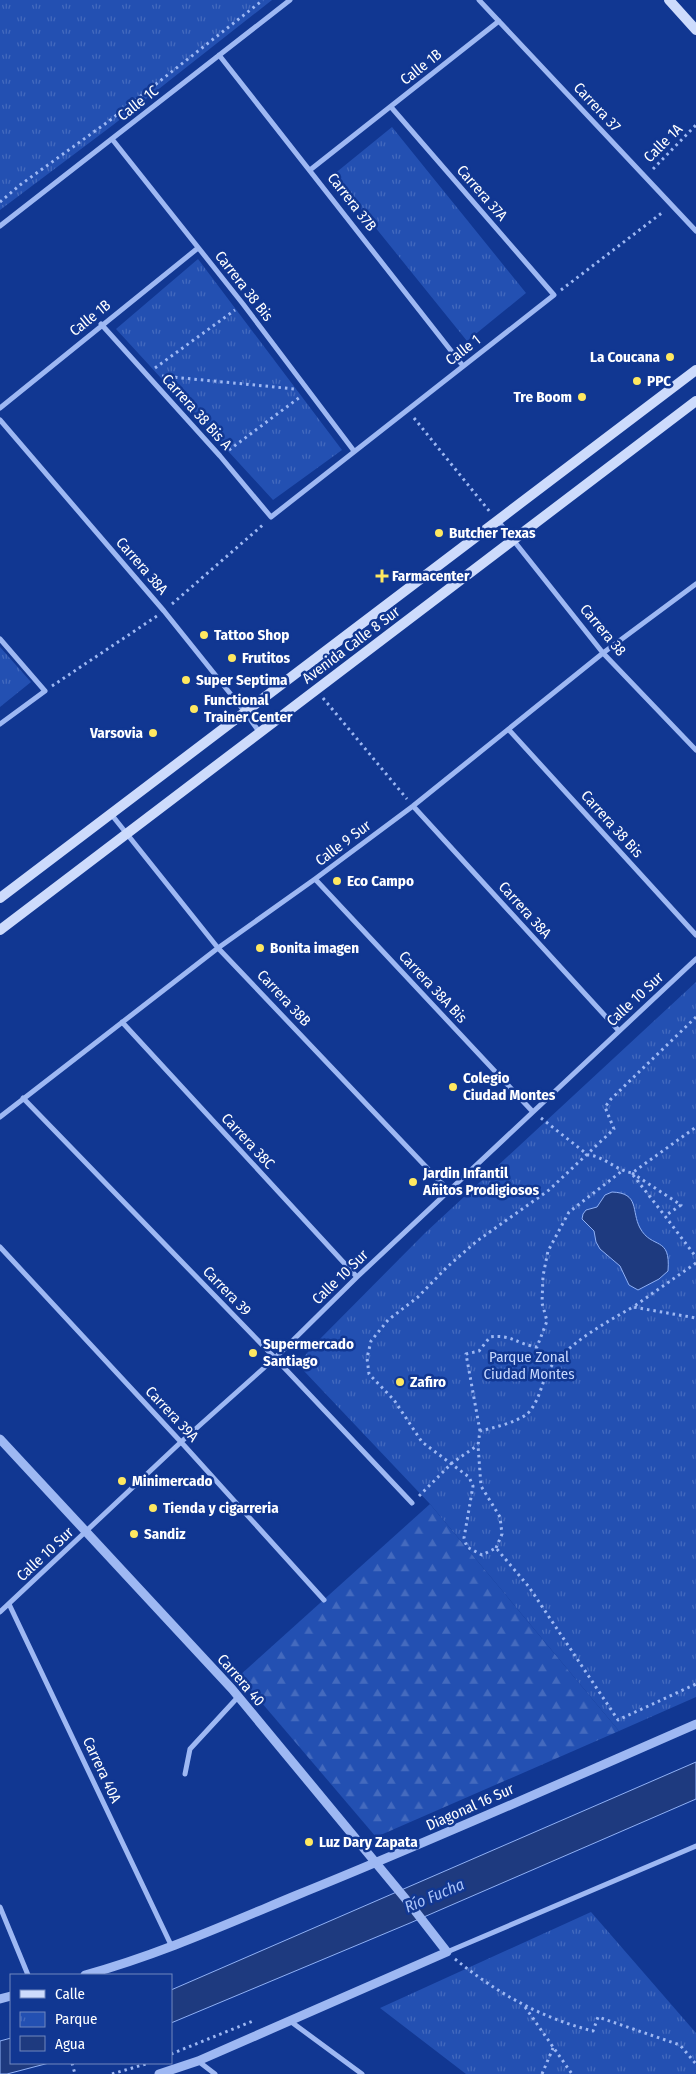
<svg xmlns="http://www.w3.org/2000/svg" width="696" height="2074" viewBox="0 0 696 2074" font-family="'Fira Sans Condensed',sans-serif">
<defs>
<pattern id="forest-firs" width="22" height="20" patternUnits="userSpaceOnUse" patternTransform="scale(1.25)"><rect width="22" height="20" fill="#2350b2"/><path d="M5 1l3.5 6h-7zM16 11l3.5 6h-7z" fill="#446abe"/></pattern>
<pattern id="park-tufts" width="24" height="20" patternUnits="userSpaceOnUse" patternTransform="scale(1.25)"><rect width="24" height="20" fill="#2350b2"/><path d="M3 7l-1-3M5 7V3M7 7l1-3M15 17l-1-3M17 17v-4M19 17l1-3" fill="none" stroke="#446abe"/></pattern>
</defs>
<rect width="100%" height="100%" fill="#113792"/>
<path fill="url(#forest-firs)" d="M430,1504L619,1731L376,1837L239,1676Z"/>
<path fill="url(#park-tufts)" d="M0,0H272L113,125L0,210Z
M392,127L526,293L467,341L333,175Z
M198,259L342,450L273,500L116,329Z
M0,647L31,682L0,707Z
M696,982V1697L619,1731L430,1504L304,1371L302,1359L313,1346L425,1233Z
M591,1912L696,2033V2074H466L380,2008Z"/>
<path fill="#1e3a7f" stroke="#90b1f6" d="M612,1192C640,1193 631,1211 640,1228C652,1250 671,1235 668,1271L659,1279L638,1290L629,1285L620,1266L600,1249L596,1242L594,1231L582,1219L583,1214L586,1210L597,1207L605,1195Z
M696,1762V1799L410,1923L171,2023V1990Z
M11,2038V2063H49L7,2074H0V2041Z"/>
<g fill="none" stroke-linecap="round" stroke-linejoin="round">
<path stroke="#9eb8f3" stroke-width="3" stroke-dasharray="2.5 4" stroke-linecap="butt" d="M653,169L696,125
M0,202L20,185L109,121L263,0
M561,290L663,212
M155,368L235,310
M162,376L295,389
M414,418L490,512
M229,450L300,397
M172,604L265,523
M52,686L157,616
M323,698L407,799
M696,1017L611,1099L605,1107L614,1129L549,1190L477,1241L447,1267L418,1297L388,1320L371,1341L367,1358L369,1374L394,1400L422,1442L469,1477L473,1486L464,1538L467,1547L482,1555L496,1548L529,1587L618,1720L696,1684
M541,1118L588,1155C604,1156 615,1170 632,1173L696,1127
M632,1173L681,1205L665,1216L696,1257
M633,1175L665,1216
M696,1263L633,1307L696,1318
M480,1431L466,1354L479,1351L490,1337C512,1334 516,1344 537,1347L547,1321L542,1303L543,1276L548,1251L569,1212L622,1171
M419,1496L452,1463L478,1445
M496,1548L502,1534L500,1517L481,1486L478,1445L480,1431C493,1428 517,1422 527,1414C531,1411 536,1402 538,1397C543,1385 545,1373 554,1363C576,1339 605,1323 633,1307
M455,1959C497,1993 541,2018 593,2031L598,2017L680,2045L696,2064
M525,2007L572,2074
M171,2054L253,2021
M72,2063L75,2074
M112,2074L149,2063
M542,2074L553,2048"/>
<path stroke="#9eb8f3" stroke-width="5" d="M479,0L696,231
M219,55L463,366
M112,139L243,304L354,451
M310,170L499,21
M0,226L290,0
M101,324L220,456L271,517L554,295L391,107
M0,408L198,248
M0,420L164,611L245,712L260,733
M498,521L603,653L696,750
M0,639L45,691L0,724
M509,730L696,935
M413,806L619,1031
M111,814L218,948L449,1191
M315,879L533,1112
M122,1022L357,1277
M23,1098L275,1358L412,1503
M0,1117L218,948L315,879L413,806L603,653L696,584
M0,1247L181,1442L324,1600
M9,1604L172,1947
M0,1612L181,1442L275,1358L357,1277L696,959
M185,1774L190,1749L238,1697
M0,1907L28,1975
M447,1952L696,1846
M290,2021L362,2074
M198,2061L215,2074"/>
<path stroke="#9eb8f3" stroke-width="9" d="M0,1439L232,1689L409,1903L447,1952L198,2061L159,2074
M85,1975C158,1955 227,1924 297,1895C431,1841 563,1782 696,1724
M0,1999L11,1996"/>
<path stroke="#cddbfc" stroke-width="10" d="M669,0L696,30
M0,898L696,370
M0,930L696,401"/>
</g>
<g fill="#ffe860" stroke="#113792" stroke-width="2">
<circle cx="670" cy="357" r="5"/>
<circle cx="637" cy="381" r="5"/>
<circle cx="582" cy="397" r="5"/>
<circle cx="439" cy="533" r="5"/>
<path d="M379.5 568.5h5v5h5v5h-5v5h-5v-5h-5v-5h5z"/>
<circle cx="204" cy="635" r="5"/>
<circle cx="232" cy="658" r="5"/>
<circle cx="186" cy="680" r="5"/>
<circle cx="194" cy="709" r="5"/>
<circle cx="153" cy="733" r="5"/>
<circle cx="337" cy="881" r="5"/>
<circle cx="260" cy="948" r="5"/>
<circle cx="453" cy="1087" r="5"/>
<circle cx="413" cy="1182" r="5"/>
<circle cx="253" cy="1353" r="5"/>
<circle cx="400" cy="1382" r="5"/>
<circle cx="122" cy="1481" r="5"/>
<circle cx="153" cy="1508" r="5"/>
<circle cx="134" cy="1534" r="5"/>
<circle cx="309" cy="1842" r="5"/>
</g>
<g text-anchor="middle" stroke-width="5" stroke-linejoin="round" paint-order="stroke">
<g font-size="15" fill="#fff" stroke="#113792">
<text transform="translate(421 67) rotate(-38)" y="5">Calle 1B</text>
<text transform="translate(138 103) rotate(-38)" y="5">Calle 1C</text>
<text transform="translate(597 107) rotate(47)" y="5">Carrera 37</text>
<text transform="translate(663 143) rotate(-45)" y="5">Calle 1A</text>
<text transform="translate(482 193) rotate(49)" y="5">Carrera 37A</text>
<text transform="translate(352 202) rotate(52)" y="5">Carrera 37B</text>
<text transform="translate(244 286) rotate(52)" y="5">Carrera 38 Bis</text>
<text transform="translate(90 318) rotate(-39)" y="5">Calle 1B</text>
<text transform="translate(463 350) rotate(-38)" y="5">Calle 1</text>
<text transform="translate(197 412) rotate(48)" y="5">Carrera 38 Bis A</text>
<text transform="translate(142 566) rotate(49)" y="5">Carrera 38A</text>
<text transform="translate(603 630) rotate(50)" y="5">Carrera 38</text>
<text transform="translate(351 645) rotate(-37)" y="5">Avenida Calle 8 Sur</text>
<text transform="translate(612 824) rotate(48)" y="5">Carrera 38 Bis</text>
<text transform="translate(343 843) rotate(-37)" y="5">Calle 9 Sur</text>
<text transform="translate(525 910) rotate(48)" y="5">Carrera 38A</text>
<text transform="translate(433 987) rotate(47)" y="5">Carrera 38A Bis</text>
<text transform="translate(284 998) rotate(47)" y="5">Carrera 38B</text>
<text transform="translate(635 999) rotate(-43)" y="5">Calle 10 Sur</text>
<text transform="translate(248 1141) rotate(47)" y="5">Carrera 38C</text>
<text transform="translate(340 1277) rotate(-44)" y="5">Calle 10 Sur</text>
<text transform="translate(227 1291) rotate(46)" y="5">Carrera 39</text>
<text transform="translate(172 1414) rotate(47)" y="5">Carrera 39A</text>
<text transform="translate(45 1554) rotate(-43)" y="5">Calle 10 Sur</text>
<text transform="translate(241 1680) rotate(49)" y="5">Carrera 40</text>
<text transform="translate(102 1770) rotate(65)" y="5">Carrera 40A</text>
<text transform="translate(470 1807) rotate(-24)" y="5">Diagonal 16 Sur</text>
</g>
<g font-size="15" font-weight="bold" fill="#fff" stroke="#113792" text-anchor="start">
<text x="660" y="362" text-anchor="end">La Coucana</text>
<text x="647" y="386">PPC</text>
<text x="572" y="402" text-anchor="end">Tre Boom</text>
<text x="449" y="538">Butcher Texas</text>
<text x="392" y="581">Farmacenter</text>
<text x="214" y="640">Tattoo Shop</text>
<text x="242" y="663">Frutitos</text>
<text x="196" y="685">Super Septima</text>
<text x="204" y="705">Functional<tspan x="204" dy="17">Trainer Center</tspan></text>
<text x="143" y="738" text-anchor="end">Varsovia</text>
<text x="347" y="886">Eco Campo</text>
<text x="270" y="953">Bonita imagen</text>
<text x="463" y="1083">Colegio<tspan x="463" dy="17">Ciudad Montes</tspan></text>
<text x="423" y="1178">Jardin Infantil<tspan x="423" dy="17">Añitos Prodigiosos</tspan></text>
<text x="263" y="1349">Supermercado<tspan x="263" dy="17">Santiago</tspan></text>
<text x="410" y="1387">Zafiro</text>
<text x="132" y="1486">Minimercado</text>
<text x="163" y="1513">Tienda y cigarreria</text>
<text x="144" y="1539">Sandiz</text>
<text x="319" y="1847">Luz Dary Zapata</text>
</g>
<g font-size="15" fill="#c6d7fd" stroke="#113792">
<text x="529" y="1362">Parque Zonal<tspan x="529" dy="17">Ciudad Montes</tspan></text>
</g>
<g font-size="16" font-style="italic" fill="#aac3f9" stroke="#113792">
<text transform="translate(434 1895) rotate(-23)" y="6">Río Fucha</text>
</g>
</g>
<rect x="10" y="1974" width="162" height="90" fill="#113792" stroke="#7087be"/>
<rect x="20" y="1990" width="25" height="8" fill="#cddbfc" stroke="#7087be"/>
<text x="55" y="1999" font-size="15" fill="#ffffff">Calle</text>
<rect x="20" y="2012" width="25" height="15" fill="url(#park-tufts)" stroke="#7087be"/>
<text x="55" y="2024" font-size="15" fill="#ffffff">Parque</text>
<rect x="20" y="2036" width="25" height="15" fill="#1e3a7f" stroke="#7087be"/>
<text x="55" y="2049" font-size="15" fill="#ffffff">Agua</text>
</svg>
